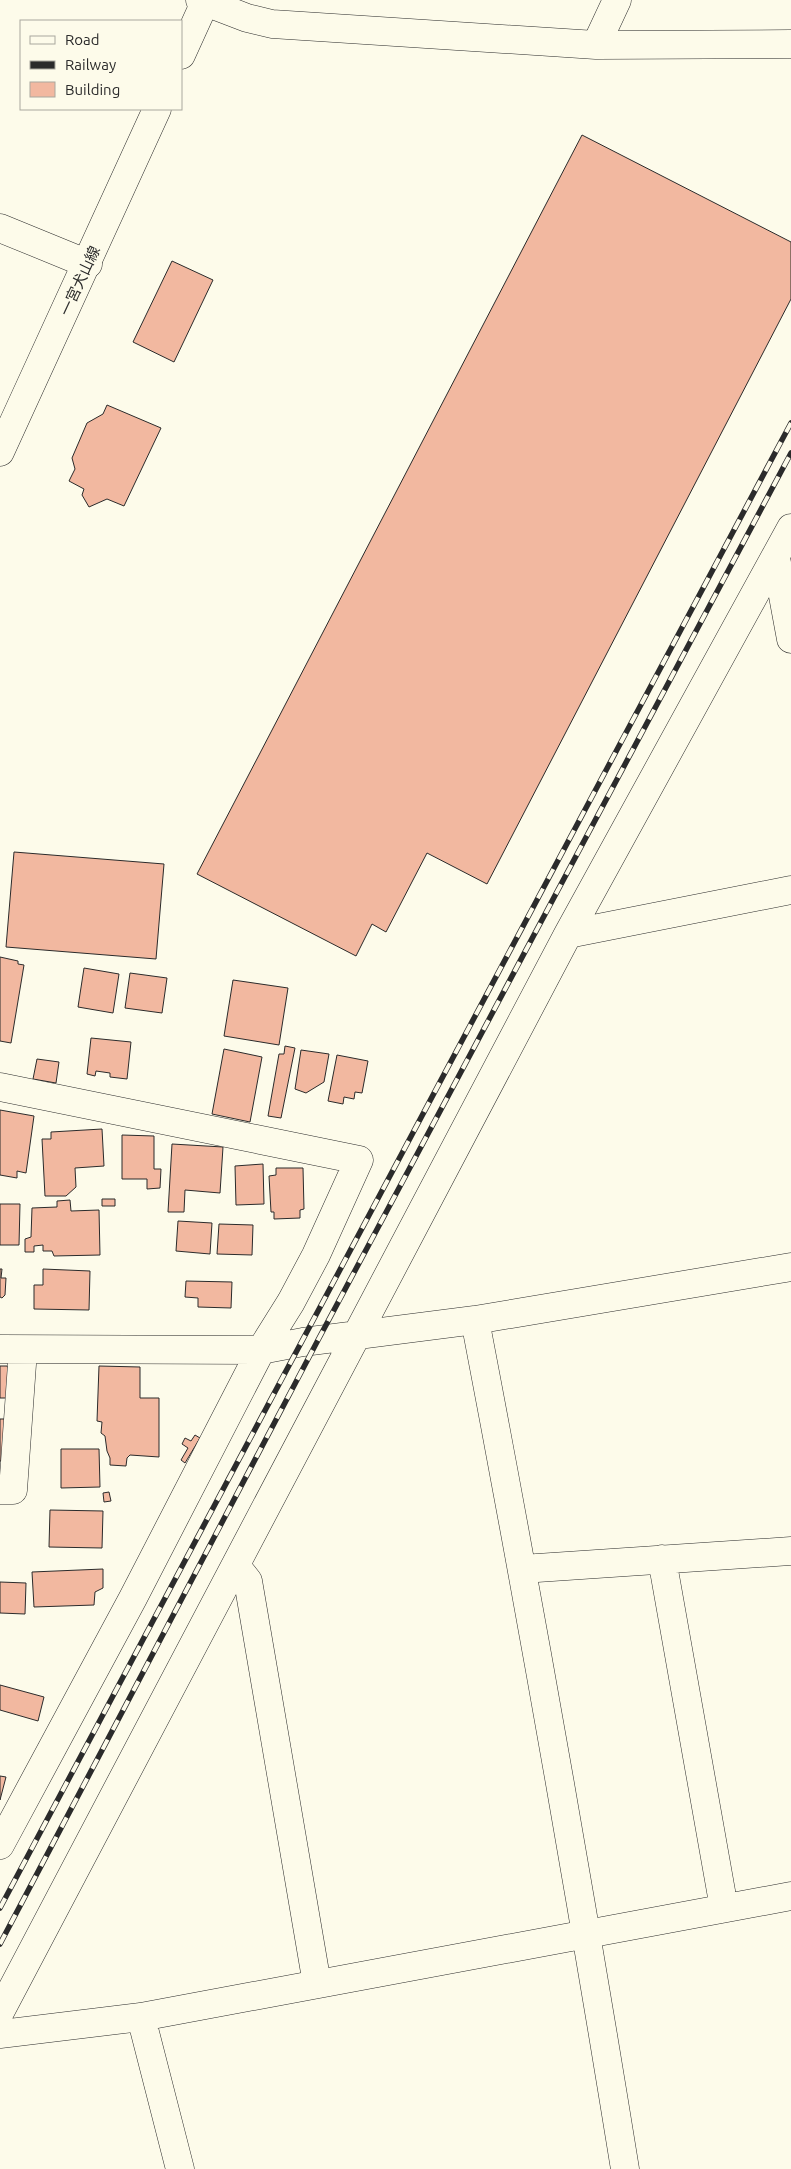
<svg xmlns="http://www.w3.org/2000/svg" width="791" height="2169" viewBox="0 0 791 2169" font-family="Ubuntu,'Noto Sans JP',sans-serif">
<rect width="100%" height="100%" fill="#fdfbea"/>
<path fill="#f2b8a0" stroke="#2b2b2b" d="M582,135L791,242V299L487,884L427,853L386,932L372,924L356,956L197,874Z
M172,261L213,280L174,362L133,342Z
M107,405L161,428L124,506L107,499L89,507L82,495L84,489L69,481L75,469L72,458L87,423L103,414Z
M14,852L164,864L156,959L6,947Z
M0,957L18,961V964L24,965L11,1043L0,1041Z
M84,968L119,974L113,1013L78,1007Z
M130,973L167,978L162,1013L125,1008Z
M233,980L288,988L279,1045L224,1036Z
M91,1038L131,1042L127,1079L110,1077V1073L96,1071L95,1076L87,1074Z
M285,1046L295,1048L281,1118L268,1116L279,1054H284Z
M224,1049L262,1057L250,1122L212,1114Z
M301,1050L329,1054L324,1082L306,1093L295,1089Z
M337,1055L368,1061L362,1093L355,1092L354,1099L344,1097L343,1104L328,1101Z
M37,1059L59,1062L56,1083L33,1079Z
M0,1110L34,1116L26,1173L17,1171V1178L0,1175Z
M102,1129L104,1166L75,1168L76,1187L66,1196H45L42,1139H51V1132Z
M122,1135L154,1136V1169H161L160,1188L147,1189V1179H122Z
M172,1144L223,1147L220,1193L185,1190L184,1212H168Z
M263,1164L264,1204L236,1205L235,1166Z
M276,1168H303L304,1209L300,1210V1218L274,1219V1212H271L269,1176L276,1175Z
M102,1199H115V1206H102Z
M70,1200L71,1211L99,1210L100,1255L54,1256L52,1251H43V1245L34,1246V1252H25V1239L31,1237L32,1208L57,1207V1201Z
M0,1204H20L19,1245H0Z
M178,1221L212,1223L210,1254L176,1251Z
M219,1224L253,1225L252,1255L217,1254Z
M0,1269H2L1,1278H6L5,1295L2,1298L0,1297Z
M43,1269L90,1271L89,1310L34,1309V1285H43Z
M186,1281L232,1282L231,1308L198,1307V1298L185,1297Z
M0,1366H7L11,1372L10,1398H0Z
M99,1366L140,1367V1398H159V1457L130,1455L127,1458L126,1466L110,1465V1458L107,1451L105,1436L101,1433L102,1422L97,1421Z
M0,1419H12L6,1461H0Z
M195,1435L200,1438L185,1463L181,1460L188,1448L182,1444L185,1438L191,1441Z
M61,1449H99L100,1487L61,1488Z
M109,1492L111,1501L104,1502L103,1493Z
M50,1510L103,1511L102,1548L49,1547Z
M103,1569V1588L95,1592L94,1605L34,1607L32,1572Z
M0,1582L26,1583L25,1614L0,1613Z
M0,1685L44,1697L38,1721L0,1710Z
M0,1776L6,1777L0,1800Z"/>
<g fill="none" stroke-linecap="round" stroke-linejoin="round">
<defs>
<path id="minor" d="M200,0L247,18L272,24L596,45L791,44
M596,45L617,0
M0,228L88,264
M776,558L791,639
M568,934L791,890
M0,1087L359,1160L316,1255L291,1302L261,1350L133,1598L0,1845
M475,1320C529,1602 579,1885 625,2169
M0,1349L261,1350L303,1342L475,1320L791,1267
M0,1490H13L23,1350
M662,1559L724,1908
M236,1566L248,1581L317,1984
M522,1569L791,1551
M0,2012L568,934L791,528
M141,2017L180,2169
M0,2034L141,2017L791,1896"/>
<path id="major" d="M181,55L206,0
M0,452L157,109"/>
</defs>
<use href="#minor" stroke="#2b2b2b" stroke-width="29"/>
<use href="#major" stroke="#2b2b2b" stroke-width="29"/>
<use href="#minor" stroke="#fdfbea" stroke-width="28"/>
<use href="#major" stroke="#fdfbea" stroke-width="28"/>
<defs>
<path id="rail" d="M0,1908L791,423
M0,1944L318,1340L791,453"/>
</defs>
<use href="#rail" stroke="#2b2b2b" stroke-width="5.5"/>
<use href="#rail" stroke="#fdfbea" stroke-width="4" stroke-dasharray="11" stroke-linecap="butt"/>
</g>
<g text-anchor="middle" stroke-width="4" stroke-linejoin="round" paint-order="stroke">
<g font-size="15" fill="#2b2b2b" stroke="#fdfbea">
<text transform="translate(80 281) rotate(-65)" y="5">一宮犬山線</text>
</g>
</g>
<rect x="20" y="20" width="162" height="90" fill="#fdfbea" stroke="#a9a89e"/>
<rect x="30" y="36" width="25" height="8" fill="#fdfbea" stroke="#a9a89e"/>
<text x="65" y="45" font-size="15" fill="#2b2b2b">Road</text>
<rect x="30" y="61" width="25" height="8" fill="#2b2b2b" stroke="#a9a89e"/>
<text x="65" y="70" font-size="15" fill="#2b2b2b">Railway</text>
<rect x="30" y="82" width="25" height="15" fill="#f2b8a0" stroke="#a9a89e"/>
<text x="65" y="95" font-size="15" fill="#2b2b2b">Building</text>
</svg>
